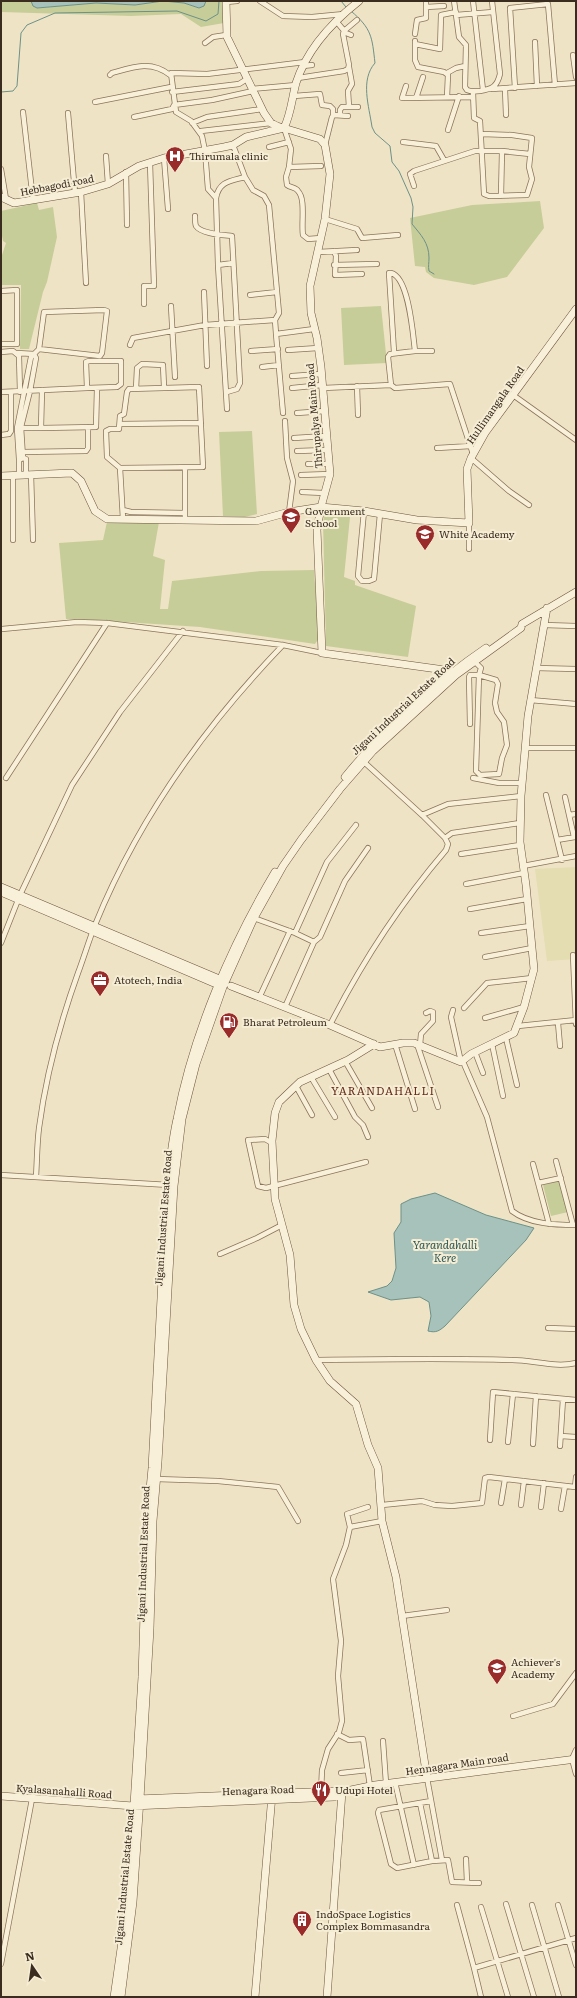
<svg xmlns="http://www.w3.org/2000/svg" width="577" height="1998" viewBox="0 0 577 1998" font-family="Literata,serif">
<rect width="100%" height="100%" fill="#efe3c5"/>
<path fill="#e4ddb2" d="M576,867V959L547,961L535,869Z"/>
<path fill="#c6cd99" d="M1,1H31L33,6L37,8L96,3L135,5L163,1L184,3L199,8L204,6L206,1H223L224,23L201,27L181,14L131,16L1,12Z
M540,201L544,228L507,277L474,285L434,278L426,272L425,267L415,266L410,218L472,205Z
M37,203L39,210L53,207L57,237L47,282L43,292L29,349H20L21,285H1V258L6,243L3,241L1,231V211Z
M381,306L387,363L344,365L341,308Z
M252,431L257,514L245,517L223,516L219,432Z
M325,513L350,517L344,577L355,581V585L416,606L408,657L326,646L323,522Z
M107,522H159L153,556L165,560L160,609H168L172,581L261,571L314,570L319,638L315,644L200,627L79,619H66L59,543L103,540Z
M560,1181L568,1212L551,1216L543,1185Z"/>
<path fill="#a7c2ba" stroke="#6d9188" d="M31,1H206L204,6L199,8L184,3L163,1L135,5L96,3L37,8L33,6Z
M435,1193L486,1215L534,1228L526,1240L445,1326C439,1331 436,1333 428,1331L431,1316L429,1302L420,1297L391,1300L368,1292L387,1286L392,1281L396,1268L394,1233L401,1222V1204L411,1199Z"/>
<g fill="none" stroke-linecap="round" stroke-linejoin="round">
<path stroke="#6d9188" stroke-width="1" d="M341,1L346,7
M351,11C372,29 372,37 375,63C360,80 369,106 372,127L375,133L390,146L392,162L399,171L411,198L413,207L412,224C421,235 429,243 429,258C429,263 428,266 429,271L434,274
M1,92L13,91L17,86L21,33L27,25L55,13L177,11L206,21L218,14L219,1"/>
<defs>
<path id="street" d="M260,1L283,16L312,17L344,14
M454,1L456,15L493,12
M473,1L483,90
M226,2L237,1
M426,7L444,6
M456,15L459,37L466,45L465,87L467,90C471,92 475,91 480,91C492,89 497,87 500,74L492,1
M336,21L346,33L351,35
M415,34L417,20L426,18V1
M415,41V60L418,67L444,72L448,75L447,97
M535,42L537,86
M205,43L213,37L226,35
M415,44L440,49L441,15L456,12
M573,55L576,77
M303,66L312,65
M349,67L352,84L348,91L349,107
M447,73L456,68L465,66
M110,75L112,73C133,67 151,60 170,75
M298,78L344,71L348,69L349,65L343,34L344,31L357,20
M406,86L402,98L473,97
M515,88L510,8L548,4L555,85
M252,89L296,85
M492,89L576,83
M505,89L506,115
M172,92L239,84L247,79
M473,92L474,118L480,121L484,194L489,196L527,195L532,179L529,167L532,138L512,135L482,134
M294,96L320,94L322,105L330,106L333,109V115
M416,98L423,77
M95,102L171,87
M23,112L33,200
M68,113L75,193
M340,115V110L342,107H358
M134,117L172,109L174,105L212,100L253,91
M192,123L207,117L262,109
M284,128L291,149L289,167L321,166
M448,130L459,96
M201,131L271,123
M403,142L436,146L444,160
M233,145L245,177L253,190L264,196L269,205L279,313L275,320L276,334L314,329
M325,145L332,117L334,115L348,116
M269,147L289,142
M106,156L108,184
M164,158L168,209
M289,167L286,177L287,185C291,188 296,187 298,191C306,199 301,224 303,235L308,239L321,238
M1,169L6,199
M126,172L127,225
M414,186L410,174L414,171L475,151H502L530,154
M81,192L86,283
M501,196L502,151
M216,198L208,189L205,151L202,136L191,121L176,112L171,73L207,74L305,62
M195,216C195,219 195,224 196,226C201,234 224,235 232,236L240,383L237,389L227,392
M325,219L357,229L362,238L398,235
M334,251L336,256L335,275L362,274
M318,252L357,250
M218,265L233,263
M334,265L377,264
M1,291L17,290V344H1
M204,292L207,366
M250,295L277,292
M144,304V286H154L150,163
M171,306L175,377
M276,334L283,413
M130,345L133,338L205,325L275,320
M288,350L318,348
M251,351L278,349
M415,351H432
M1,352L13,351L19,356L20,392
M17,353L34,354
M89,361H121V384L117,387L87,388L86,362Z
M262,367L279,365
M292,376L321,374
M391,385L388,357L390,354L415,351C413,335 409,277 391,273H389L394,352
M357,386L358,415
M199,387L203,467L120,468L107,457L106,431L110,429H119L120,416L124,414L127,392L129,389Z
M292,388L322,385
M323,388L391,385L395,388L450,384L473,454
M136,389L137,368L142,364L163,365L164,387
M42,390L41,428L96,427L97,388
M1,392L87,388
M513,395L576,440
M227,409L218,265L216,198C219,181 231,181 245,177
M297,413L325,411
M285,421L287,458L293,481L289,512
M120,424L201,423
M19,428H41
M1,435L9,434L11,431V392
M294,438L326,436
M437,448L471,446
M297,451L327,450
M22,452L86,451L88,448V427
M471,458L509,491L529,505
M19,459L17,428L31,357L39,349L44,312L104,310L107,311L102,353L100,356L39,349
M308,464H329
M120,468L123,519
M185,468V516
M31,474L33,540
M13,475V540
M19,475V459H21
M26,475V459L23,458L21,427L30,391L36,358L34,354
M301,475L330,474
M302,492L324,493
M123,510L131,512L185,513
M364,511L358,576L362,581H369L374,579L380,514
M469,523V549
M544,625L576,626
M2,629L77,622L107,623L283,645L322,653
M536,668L576,669
M530,700L576,704
M470,724L469,677L470,675H479L476,771L480,775L499,774L502,758L507,745L504,722L497,712L495,703L498,684L496,680L479,675L481,668L475,662
M525,748H576
M6,778L107,623
M473,778L499,783H521
M546,795L562,860
M565,797L574,837
M422,815L448,804L521,796
M569,815L576,814
M445,838L452,833L520,823
M557,840L575,837
M461,854L520,845
M523,866L576,856
M466,884L524,873
M470,909L527,899
M254,918L295,933L314,942
M295,933L327,862L356,825
M481,933L530,926
M1,943L20,895L72,785L120,712L183,631
M573,955L576,1024
M485,957L532,948
M259,998L290,931
M285,1007L314,942L320,937L345,881L368,848
M464,1008L487,983L532,978
M453,1010L451,1017L461,1062L464,1064L487,1117L512,1211C529,1224 555,1225 576,1225
M485,1018L524,1007
M558,1023L560,1046
M330,1025C363,960 399,905 446,850L448,844L445,838L422,815L364,762
M518,1026L576,1020
M506,1038L517,1085
M395,1044L415,1109
M417,1044L438,1107
M492,1044L503,1096
M420,1045L421,1034L433,1021V1012L430,1011L426,1013
M475,1052L483,1073
M345,1061L372,1108
M329,1069L355,1117L363,1125L368,1137
M311,1077L335,1117
M296,1086L312,1115
M272,1143L265,1139L248,1140L258,1186L266,1188L366,1162
M556,1161L573,1225
M533,1164L549,1224
M1,1175L169,1185
M36,1177C37,1161 37,1144 39,1128C46,1075 60,1023 78,973C84,957 89,940 95,925C138,819 205,726 283,645
M538,1183L561,1178
M220,1254L257,1238L282,1225
M548,1328L576,1329
M316,1360C382,1359 447,1358 512,1360C533,1360 555,1368 576,1363
M561,1436L576,1437
M490,1440L493,1392L576,1400
M508,1442L513,1394
M533,1444L536,1396
M560,1446L563,1399
M156,1479L218,1481L278,1487L298,1521
M501,1503L505,1479
M382,1505L422,1501L435,1505L452,1506L482,1503L485,1478L489,1477L575,1487L576,1477
M521,1505L524,1481
M541,1507L544,1483
M561,1509L565,1486
M350,1527L347,1514L368,1507
M402,1616L447,1610
M513,1716L553,1704L576,1673
M337,1734L349,1740L363,1739L370,1786
M383,1741L386,1783
M576,1750L572,1759L576,1774
M341,1773L368,1770
M427,1778L442,1860
M395,1782L414,1865
M321,1792L322,1770L328,1749L339,1732L342,1721L338,1676L341,1641L333,1579L346,1545L350,1527L382,1521
M431,1801L379,1810L378,1813L391,1864L397,1868L432,1861L448,1860L452,1882L479,1883
M420,1803L432,1861
M466,1859L467,1882
M506,1904L534,1997
M457,1905L474,1968L576,1938
M532,1905L559,1997
M558,1905L576,1965
M481,1907L508,1997
M1,1964L32,1799
M474,1968L481,1997"/>
<path id="secondary" d="M226,1L227,37L264,113L271,123L277,126L320,139L325,145L330,174L325,219L310,286L311,313L317,338L321,367L330,474L321,507L317,530L322,653L452,671L455,673
M284,128C291,114 292,98 296,83C307,49 331,23 359,1
M1,197L14,203L81,192L108,184L139,166L164,158L224,147L233,145L246,137L284,128
M1,476L72,473L81,481L95,511L107,519L256,521L289,512L321,507L364,511L417,520L469,523L467,469L471,458L485,433L576,309
M345,777C383,730 436,682 486,648
M1,887L224,981
M1,892L221,986
M231,986L330,1025L380,1047L403,1043H414L461,1062L471,1054L514,1033L524,1007L534,969L526,885L520,842L521,796L528,716L547,608
M374,1044L348,1060L300,1082L279,1102L275,1113L272,1141L275,1199L290,1255L294,1305L301,1329L316,1360L330,1381L356,1404L368,1445L378,1468L382,1521L396,1577L427,1778
M1,1796L133,1806L334,1797L346,1791L375,1785L576,1759
M137,1799L335,1791L342,1792
M114,1997L128,1900L142,1677L147,1521L152,1468L167,1185C170,1163 172,1141 177,1119C193,1034 231,946 275,872
M121,1997L133,1902L140,1799L150,1629L153,1521L158,1462L174,1186L182,1119L196,1064L223,987L254,918L283,866L301,840L340,789L373,751L456,675L521,628L522,624L576,592
M255,1997L272,1795
M327,1997L342,1792"/>
</defs>
<use href="#street" stroke="#8a745b" stroke-width="6"/>
<use href="#secondary" stroke="#6c553e" stroke-width="8"/>
<use href="#street" stroke="#f9f0d9" stroke-width="4.5"/>
<use href="#secondary" stroke="#f9f0d9" stroke-width="7"/>
</g>
<defs>
<symbol id="hospital-pin" viewBox="-11 -11 22 30"><path d="M0 17L-7.5 6A9.5 9.5 0 1 1 7.5 6Z" fill="#992b2a" stroke="#f6edd5"/><path d="M-5-5h3v3.5h4V-5h3V5h-3V1.5h-4V5h-3Z" fill="#fff"/></symbol>
<symbol id="school-pin" viewBox="-11 -11 22 30"><path d="M0 17L-7.5 6A9.5 9.5 0 1 1 7.5 6Z" fill="#992b2a" stroke="#f6edd5"/><path d="M0-5L7-2L0 1L-7-2ZM-4 1L0 2.5L4 1V4Q0 6-4 4Z" fill="#fff"/></symbol>
<symbol id="office-pin" viewBox="-11 -11 22 30"><path d="M0 17L-7.5 6A9.5 9.5 0 1 1 7.5 6Z" fill="#992b2a" stroke="#f6edd5"/><path d="M-6-3h4V-5.5h4V-3h4V5H-6ZM-1-4.5V-3h2v-1.5ZM-6 0V1H6V0Z" fill="#fff"/></symbol>
<symbol id="fuel-pin" viewBox="-11 -11 22 30"><path d="M0 17L-7.5 6A9.5 9.5 0 1 1 7.5 6Z" fill="#992b2a" stroke="#f6edd5"/><path d="M-5.5-6h7V0h2V4h1.3V-2.5L3-4.5l.8-.8L6-3V5H2.5V1h-1V6h-7ZM-4.2-4.7v3.2H.2V-4.7Z" fill="#fff"/></symbol>
<symbol id="restaurant-pin" viewBox="-11 -11 22 30"><path d="M0 17L-7.5 6A9.5 9.5 0 1 1 7.5 6Z" fill="#992b2a" stroke="#f6edd5"/><path d="M-5-6h1v4h1v-4h1v4h1v-4h1v5L-1.5 .5V6h-2V.5L-5-1ZM5-6V6H3V1.5H1.5Q1.5-4 5-6Z" fill="#fff"/></symbol>
<symbol id="building-pin" viewBox="-11 -11 22 30"><path d="M0 17L-7.5 6A9.5 9.5 0 1 1 7.5 6Z" fill="#992b2a" stroke="#f6edd5"/><path d="M-4-6H4V6H1V3H-1V6H-4ZM-2.5-4.3h1.7v1.8h-1.7ZM.8-4.3h1.7v1.8H.8ZM-2.5-1h1.7V.8h-1.7ZM.8-1h1.7V.8H.8Z" fill="#fff"/></symbol>
</defs>
<g fill-rule="evenodd">
<use href="#hospital-pin" x="164" y="145" width="22" height="30"/>
<use href="#school-pin" x="280" y="506" width="22" height="30"/>
<use href="#school-pin" x="414" y="523" width="22" height="30"/>
<use href="#office-pin" x="89" y="969" width="22" height="30"/>
<use href="#fuel-pin" x="218" y="1011" width="22" height="30"/>
<use href="#school-pin" x="486" y="1657" width="22" height="30"/>
<use href="#restaurant-pin" x="310" y="1779" width="22" height="30"/>
<use href="#building-pin" x="291" y="1909" width="22" height="30"/>
</g>
<g text-anchor="middle" stroke-width="4" stroke-linejoin="round" paint-order="stroke">
<g font-size="10" fill="#3a2c1f" stroke="#f6edd5" text-anchor="start">
<text x="189" y="160">Thirumala clinic</text>
<text x="305" y="515">Government<tspan x="305" dy="12">School</tspan></text>
<text x="439" y="538">White Academy</text>
<text x="114" y="984">Atotech, India</text>
<text x="243" y="1026">Bharat Petroleum</text>
<text x="511" y="1666">Achiever's<tspan x="511" dy="12">Academy</tspan></text>
<text x="335" y="1794">Udupi Hotel</text>
<text x="316" y="1918">IndoSpace Logistics<tspan x="316" dy="12">Complex Bommasandra</tspan></text>
</g>
<g font-size="10" fill="#3a2c1f" stroke="#f6edd5">
<text transform="translate(57 185) rotate(-11)" y="4">Hebbagodi road</text>
<text transform="translate(495 405) rotate(-55)" y="4">Hullimangala Road</text>
<text transform="translate(314 416) rotate(-95)" y="4">Thirupalya Main Road</text>
<text transform="translate(403 706) rotate(-43)" y="4">Jigani Industrial Estate Road</text>
<text transform="translate(163 1218) rotate(-86)" y="4">Jigani Industrial Estate Road</text>
<text transform="translate(143 1554) rotate(-88)" y="4">Jigani Industrial Estate Road</text>
<text transform="translate(457 1764) rotate(-8)" y="4">Hennagara Main road</text>
<text transform="translate(258 1790) rotate(-2)" y="4">Henagara Road</text>
<text transform="translate(64 1791) rotate(4)" y="4">Kyalasanahalli Road</text>
<text transform="translate(124 1877) rotate(-85)" y="4">Jigani Industrial Estate Road</text>
</g>
<g font-size="11" letter-spacing="1" fill="#672e1e" stroke="#f6edd5">
<text x="383" y="1095">YARANDAHALLI</text>
</g>
<g font-size="11" font-style="italic" fill="#2e5a57" stroke="#f6edd5">
<text x="445" y="1249">Yarandahalli<tspan x="445" dy="13">Kere</tspan></text>
</g>
</g>
<rect width="577" height="1998" fill="none" stroke="#3a2c1f" stroke-width="4"/>
<g transform="translate(32 1966) rotate(347)" stroke="#f6edd5" stroke-width="3" paint-order="stroke">
<path d="M0-3L7 15L0 10L-7 15Z" fill="#3a2c1f"/>
<text y="-6" font-size="11" font-weight="bold" text-anchor="middle" fill="#3a2c1f">N</text>
</g>
</svg>
